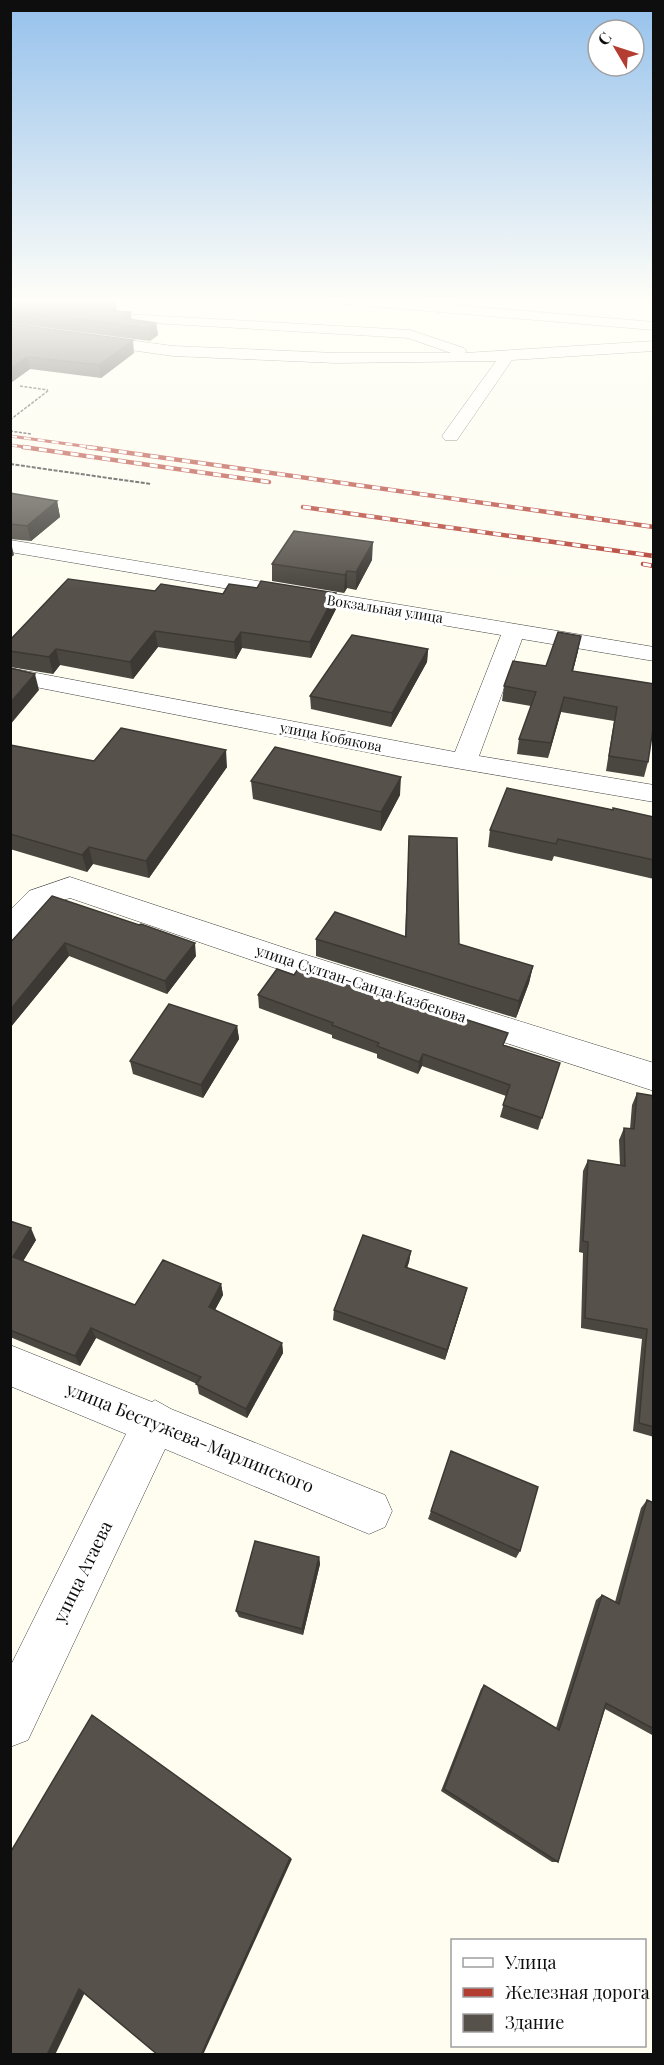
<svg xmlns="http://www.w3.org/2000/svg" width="664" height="2065" viewBox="0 0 664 2065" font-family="'Playfair Display',serif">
<rect width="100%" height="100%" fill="#fefdf0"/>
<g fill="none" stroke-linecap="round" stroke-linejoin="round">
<defs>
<path id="minor" d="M325,299H388L654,322V330L332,303Z
M107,313L410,330L464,348L467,351L465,353L654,341V351L512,360L457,440H445L442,436L496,361L336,363L173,356L10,333V324L173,346L336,353H451L408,338L102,320L100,317L102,314Z
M10,540L654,647V661L522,639L479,756L654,785V802L397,758L10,682V668L455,752L501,635L10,552Z
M70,877L297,952L654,1063V1091L275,968L70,898L49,905L21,937L10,940V910L29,891Z
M10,1345L152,1402L155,1400L171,1409L385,1495L392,1511L385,1527L369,1534L165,1449L28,1740L10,1747V1667L126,1434L10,1386Z"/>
</defs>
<use href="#minor" stroke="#414141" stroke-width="1"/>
<path stroke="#303030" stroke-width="1.5" stroke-dasharray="3 1.5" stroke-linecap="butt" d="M20,386L48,390
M10,420L49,390
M10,431L31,434"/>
<path stroke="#303030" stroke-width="2" stroke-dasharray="4 1.5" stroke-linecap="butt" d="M10,464L151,484"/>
<use href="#minor" fill="#fff" fill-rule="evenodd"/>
<defs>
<path id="rail-far1" d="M10,436L97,448
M10,445L33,448"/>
<path id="rail" d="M23,447L269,482
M87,447L654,527
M303,507L654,556
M643,564L654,566"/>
</defs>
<use href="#rail-far1" stroke="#b33d31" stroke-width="3"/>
<use href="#rail" stroke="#b33d31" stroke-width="4.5"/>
<use href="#rail-far1" stroke="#fff" stroke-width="2" stroke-dasharray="7" stroke-linecap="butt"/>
<use href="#rail" stroke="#fff" stroke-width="3" stroke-dasharray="8" stroke-linecap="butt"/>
</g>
<path fill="#4a4640" d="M10,299L63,300L115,299L117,311L132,320L156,323L158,335L150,341L10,323Z
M10,324L134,353L101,378L30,369L12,382H10Z
M10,493L57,501L60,517L31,541L10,539Z
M372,560L356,590L347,588L344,593L272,581V564Z
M257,588L336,593V609L311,658L242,648L236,659L158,647L133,679L60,665L53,674L10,667V640L155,591L223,594Z
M428,649L427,662L391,727L311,709L310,696Z
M578,651L573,671L654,684V728H653L648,762L644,777L606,771L614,721L561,712L548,758L517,754L519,739L531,706L502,701L504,686Z
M10,745L94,761L227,767L149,878L93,864L87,872L10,849Z
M251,781L400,795L381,831L253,799Z
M613,810L654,817V879L554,856L552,861L488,847L490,830Z
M409,836L459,944L533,966L529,983L516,1018L316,956V939L405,936Z
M52,896L196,956L167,994L69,956L10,1028Z
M258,995L505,1046L556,1075L538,1130L500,1117L506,1096L422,1066L418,1074L377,1058V1054L332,1038V1035L259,1008Z
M237,1026L239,1039L203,1098L133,1074L130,1061Z
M637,1093L654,1096V1437L633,1431L642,1339L581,1328L583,1253L579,1252L583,1171L588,1160L620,1165L619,1140L624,1128L630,1129L632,1105Z
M10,1221L36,1240L23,1261L135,1305L221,1284L223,1295L215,1310L282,1343L283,1353L247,1418L199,1394L197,1384L96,1338L80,1366L10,1337Z
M411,1251L409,1262L407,1268L467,1288L464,1299L445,1360L333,1320L334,1310Z
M647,1500L654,1503V1736L605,1709L558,1862H552L441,1791L481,1689L484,1685L556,1728L596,1600L602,1595L615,1602L641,1508Z
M431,1511L520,1551L516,1558L428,1519Z
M319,1557L320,1564L303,1635L239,1617L236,1611Z"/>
<path fill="#3c3934" d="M100,300L102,312L96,306Z
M131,312L132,324L121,318Z
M156,323L158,335L150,341L149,328Z
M133,340L134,353L101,378L99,365Z
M27,357L30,369L12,382L10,369Z
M57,501L60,517L31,541L27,526Z
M10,539L14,555L10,558Z
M373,542L372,560L356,590V572Z
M347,571V588L344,593L345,575Z
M336,593V609L311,658L310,642Z
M155,631L158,647L133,679L130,662Z
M241,632L242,648L236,659L234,642Z
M581,636L578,651L569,686L572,671Z
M56,649L60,665L53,674L49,657Z
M428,649L427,662L391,727L392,713Z
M35,674L39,690L10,725V703Z
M564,697L561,712L548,758L551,743Z
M226,750L227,767L149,878L146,861Z
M401,777L400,795L381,831V812Z
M89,847L93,864L87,872L82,855Z
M65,943L69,956L10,1028V1010Z
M195,943L196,956L167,994L165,981Z
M533,966L529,983L516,1018L519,1001Z
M237,1026L239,1039L203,1098L201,1085Z
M423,1054L422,1066L418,1074L419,1062Z
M31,1228L36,1240L19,1268L13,1257Z
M411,1251L409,1262L403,1278L405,1267Z
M221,1284L223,1295L211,1317L209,1307Z
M467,1288L464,1299L445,1360L447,1350Z
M91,1328L96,1338L80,1366L75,1356Z
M282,1343L283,1353L247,1418L246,1409Z
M319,1557L320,1564L303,1635L302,1629Z
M92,1715L292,1859L203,2055H201Z
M89,1984L55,2055H47L79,1989Z"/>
<path fill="#56514b" stroke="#3c3934" stroke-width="1.5" d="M10,299L63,300L64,299H115L100,300L96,306L100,310L131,312L121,318L156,323L149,328L10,311Z
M10,324L133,340L99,365L27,357L10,369Z
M10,493L57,501L27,526L10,524Z
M294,531L373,542L356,572L347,571L345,575L272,564Z
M68,579L155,591L161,584L223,594L229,584L257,588L261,581L336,593L310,642L241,632L234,642L155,631L130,662L56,649L49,657L10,651V640Z
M558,632L581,636L572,671L654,684V722L648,762L609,756L617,707L564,697L551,743L519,739L536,692L504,686L513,661L546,666Z
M352,635L428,649L392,713L310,696Z
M10,668L35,674L10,703Z
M121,728L226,750L146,861L89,847L82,855L10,834V745L94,761Z
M275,747L401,777L381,812L251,781Z
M507,788L613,810V808L654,817V860L558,839L556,844L490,830Z
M409,836L457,838L459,944L533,966L519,1001L316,939L335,912L406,937Z
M52,896L139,925L141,924L195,943L165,981L65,943L10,1010V943Z
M300,966L508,1033L503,1045L560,1063L542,1118L503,1105L510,1085L423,1054L419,1062L377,1046L379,1043L332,1025L333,1023L258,995L277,969L294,975Z
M169,1004L237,1026L201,1085L130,1061Z
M637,1093L654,1096V1427L639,1423L647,1329L585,1318L588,1242L583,1241L588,1160L625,1166L624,1128L634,1129Z
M10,1221L31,1228L13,1257L135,1305L163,1260L221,1284L209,1307L282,1343L246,1409L196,1384L201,1377L91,1328L75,1356L10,1330Z
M363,1235L411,1251L405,1267L467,1288L447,1350L334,1310Z
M451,1451L538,1487L520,1551L431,1511Z
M647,1500L654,1503V1729L606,1703L558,1862L444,1789L484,1685L559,1730L602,1595L619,1604Z
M255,1541L319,1557L302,1629L236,1611Z
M92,1715L290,1858L201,2055H158L79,1989L47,2055H10V1853Z"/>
<linearGradient id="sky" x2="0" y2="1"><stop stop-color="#95c1ec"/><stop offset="0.51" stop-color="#fffef8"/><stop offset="1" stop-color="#fffef8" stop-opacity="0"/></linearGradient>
<rect width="664" height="589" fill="url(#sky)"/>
<g text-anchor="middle" stroke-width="6" stroke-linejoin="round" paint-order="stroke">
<g font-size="14" fill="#0e0e0e" stroke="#fff">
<text transform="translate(385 609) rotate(9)" y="5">Вокзальная улица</text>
<text transform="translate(331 737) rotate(11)" y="5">улица Кобякова</text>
</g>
<g font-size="15" fill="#0e0e0e" stroke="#fff">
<text transform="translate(361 984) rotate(18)" y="5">улица Султан-Саида Казбекова</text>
</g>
<g font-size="18" fill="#0e0e0e" stroke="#fff">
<text transform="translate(190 1438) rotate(22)" y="6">улица Бестужева-Марлинского</text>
<text transform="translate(83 1572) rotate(-64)" y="6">улица Атаева</text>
</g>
</g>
<rect width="664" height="2065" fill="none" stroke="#0e0e0e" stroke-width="24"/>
<rect x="451" y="1939" width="195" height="108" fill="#ffffff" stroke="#9f9f9f" stroke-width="1.5"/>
<rect x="463" y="1958" width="30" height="9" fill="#ffffff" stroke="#9f9f9f" stroke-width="1.5"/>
<text x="505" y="1969" font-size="18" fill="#0e0e0e">Улица</text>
<rect x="463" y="1988" width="30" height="9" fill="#b33d31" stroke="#9f9f9f" stroke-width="1.5"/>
<text x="505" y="1999" font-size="18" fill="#0e0e0e">Железная дорога</text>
<rect x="463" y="2014" width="30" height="18" fill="#56514b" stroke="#9f9f9f" stroke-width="1.5"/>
<text x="505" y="2029" font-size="18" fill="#0e0e0e">Здание</text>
<g transform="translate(616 48) rotate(309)"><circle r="28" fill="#ffffff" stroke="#9f9f9f" stroke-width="1.5"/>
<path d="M0-4.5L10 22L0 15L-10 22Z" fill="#b33d31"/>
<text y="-9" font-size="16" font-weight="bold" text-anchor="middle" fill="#0e0e0e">С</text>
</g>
</svg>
